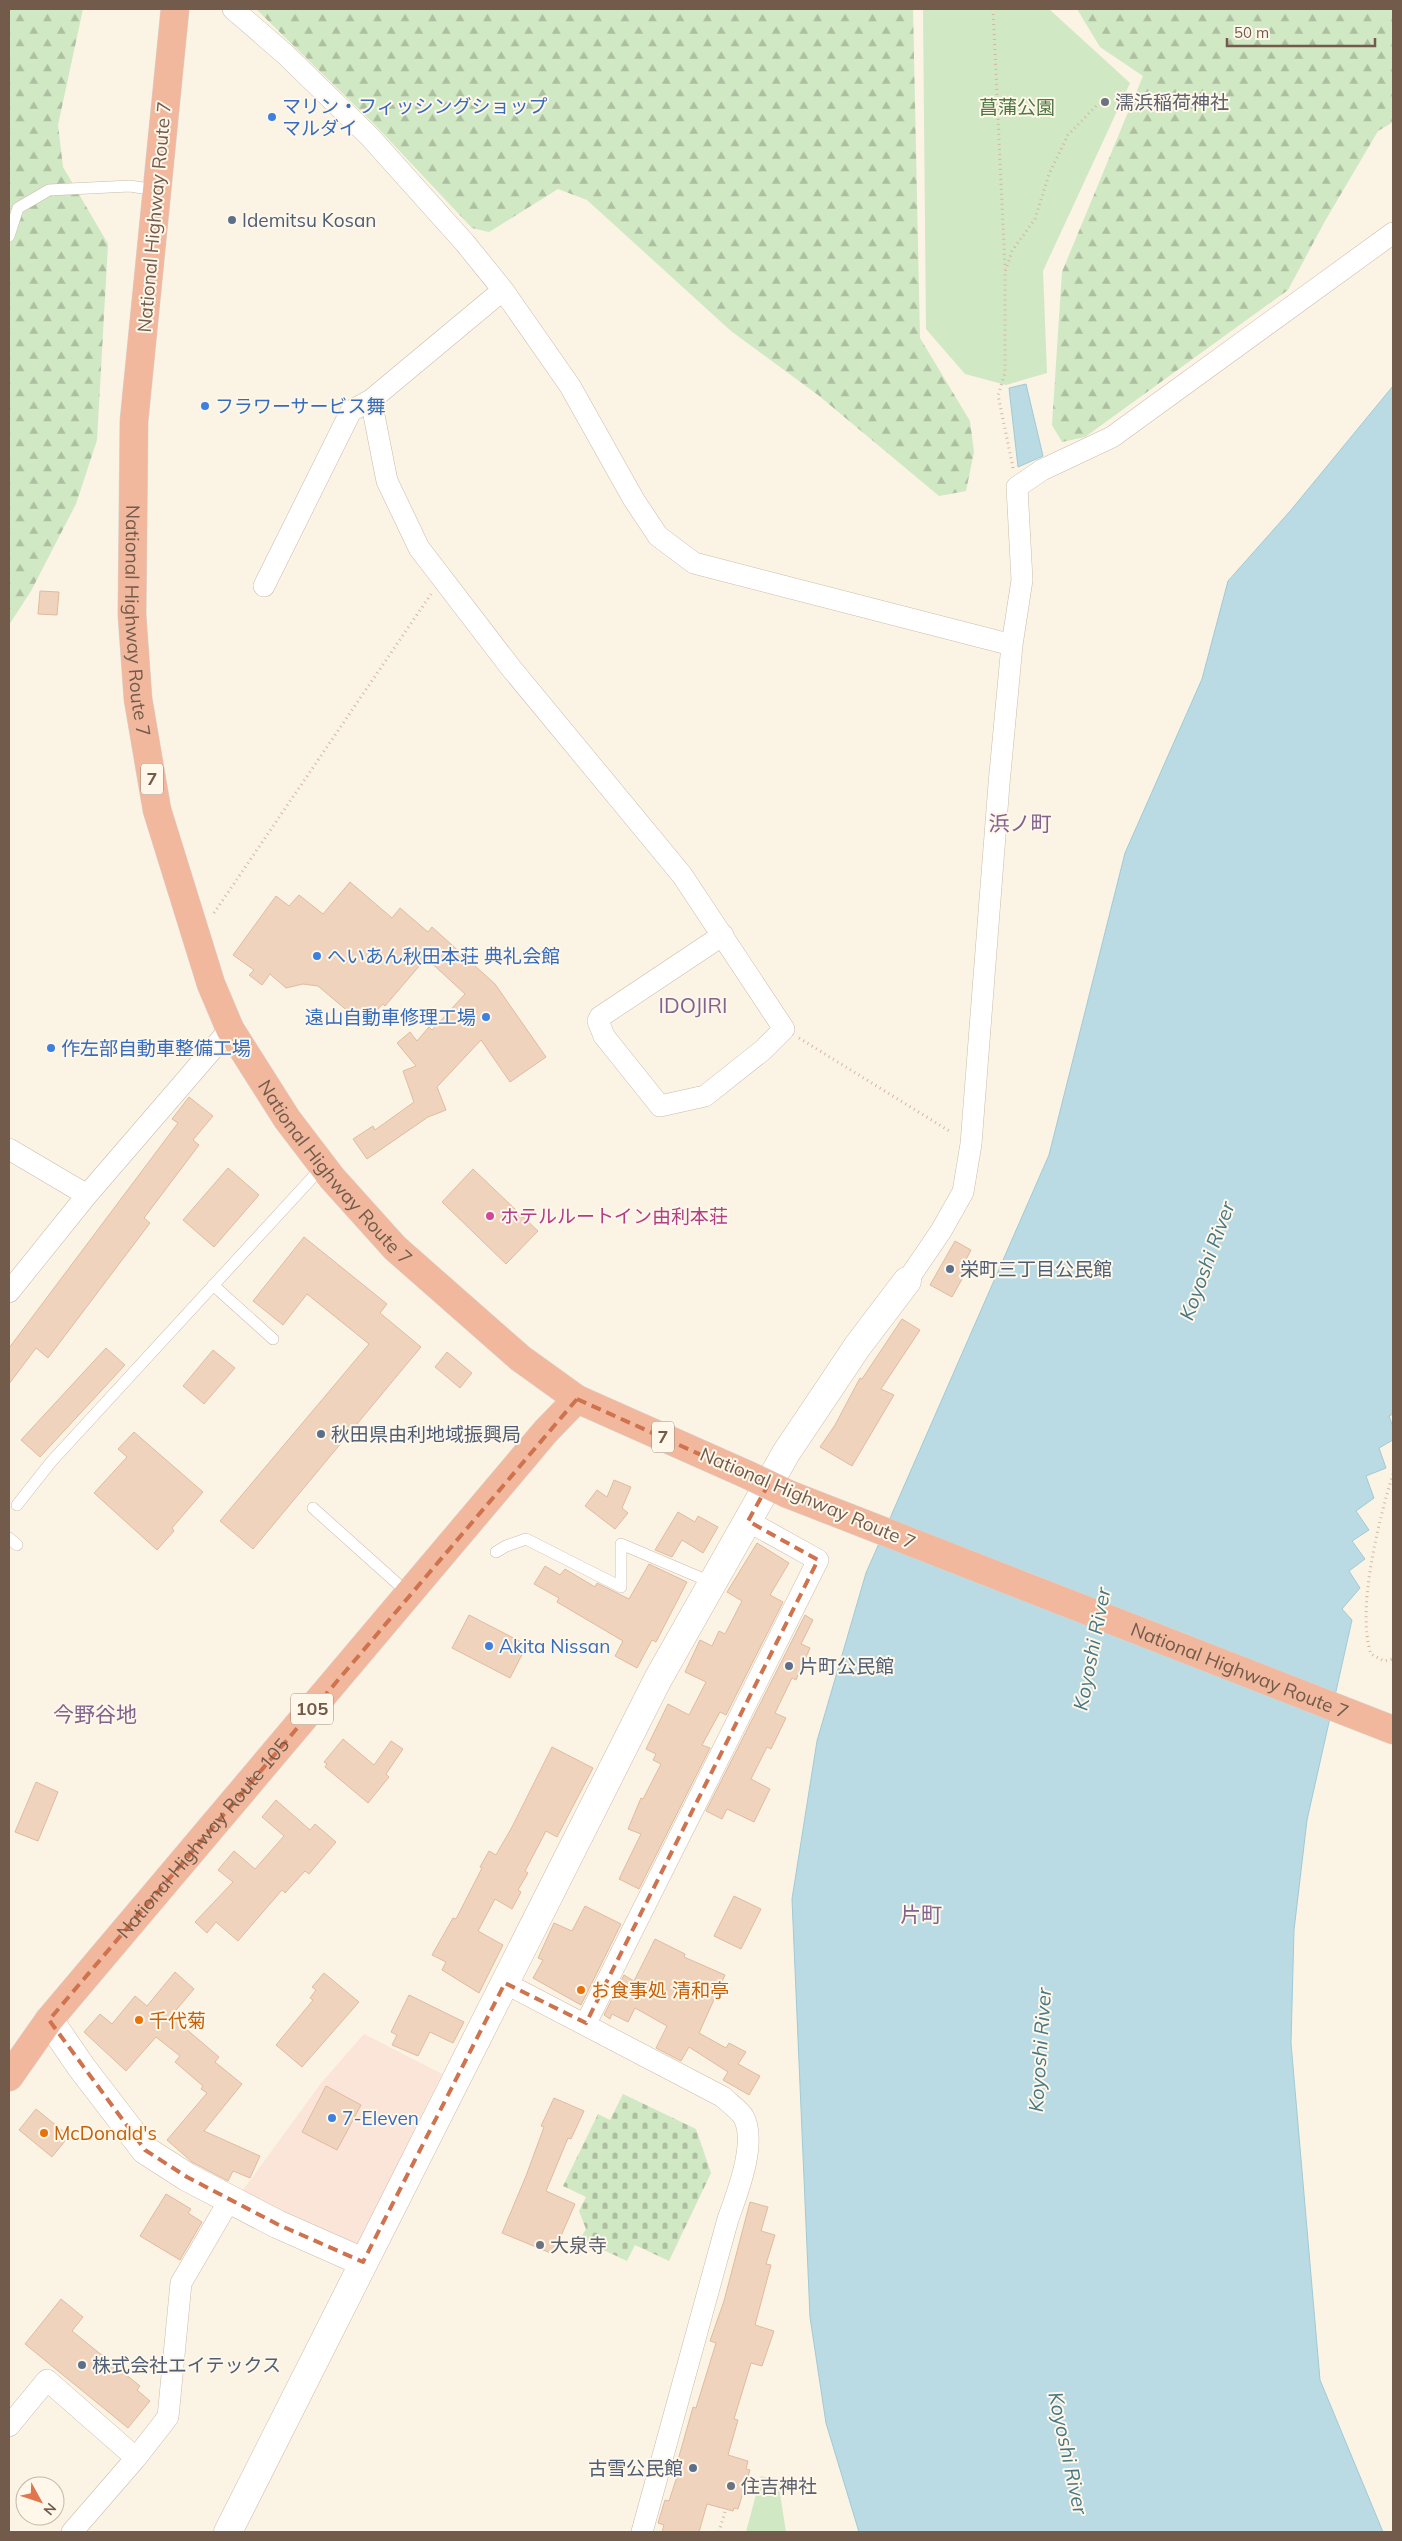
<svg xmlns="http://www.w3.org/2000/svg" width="1402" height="2541" viewBox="0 0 1402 2541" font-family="Mulish,'Noto Sans JP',sans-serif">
<defs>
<pattern id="forest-firs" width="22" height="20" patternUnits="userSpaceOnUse" patternTransform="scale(1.25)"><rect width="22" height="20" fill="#d0e8c3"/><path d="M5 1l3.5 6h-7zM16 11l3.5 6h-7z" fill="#adbfa0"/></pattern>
<pattern id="cemetery-stones" width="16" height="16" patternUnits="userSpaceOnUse" patternTransform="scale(1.25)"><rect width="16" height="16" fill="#d0e8c3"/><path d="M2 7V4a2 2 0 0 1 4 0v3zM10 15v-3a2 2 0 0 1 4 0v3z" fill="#adbfa0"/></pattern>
</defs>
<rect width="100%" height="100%" fill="#fbf3e4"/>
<path fill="#fbe4d8" d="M364,2034L442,2074L356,2248L240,2194L322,2082Z"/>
<path fill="#d0e8c3" d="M923,9H1049L1130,83L1043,271L1047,373L1006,385L965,374L926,329Z
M761,2476L778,2481L786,2532H746Z"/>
<path fill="url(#forest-firs)" d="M9,9H83L58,125L63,167L108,244L97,440L76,504L31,591L9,625Z
M256,9H913L920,338L970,421L974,452L966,491L939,496L818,395L731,331L587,200L558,189L489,232L472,228L377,127Z
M1077,9H1393V122L1378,131L1325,221L1288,290L1085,437L1062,442L1052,425L1062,272L1143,76L1100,47Z"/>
<path fill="url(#cemetery-stones)" d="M623,2094L696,2129L711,2173L669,2261L635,2245L627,2261L580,2239L586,2229L579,2211L586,2197L563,2186L598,2114L610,2120Z"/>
<path fill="#badbe4" stroke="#a0cad5" d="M1026,384L1043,456L1018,467L1009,388Z
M1393,386V1414L1389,1416L1393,1427V1440L1379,1448L1386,1468L1366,1476L1374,1498L1356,1511L1369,1530L1352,1541L1365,1559L1349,1571L1360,1588L1342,1609L1352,1620L1307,1820L1294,1930L1291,2043L1320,2380L1383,2532H859L826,2423L810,2317L792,1899L817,1741L866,1573L1049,1155L1125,853L1202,679L1228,581L1291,510Z"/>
<path fill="#efd3bd" stroke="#e1bb9e" d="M40,591L59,592L57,615L38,614Z
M350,882L392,918L400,908L428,932L432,927L495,984L546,1057L510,1082L481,1040L437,1087L446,1110L428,1117L367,1159L353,1139L373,1126L375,1130L414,1102L403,1071L416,1066L397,1043L410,1032L417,1041L429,1027L432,1030L465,994L426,958L385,1006L383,1004L359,1028L347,1016L350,1013L318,986L303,984L286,988L270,974L262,985L249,975L254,970L233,955L276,896L289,906L299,895L323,914Z
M189,1097L213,1116L193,1140L199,1145L144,1218L150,1223L48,1358L36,1348L9,1384V1348L178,1123L172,1119Z
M228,1168L259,1195L214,1247L183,1220Z
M473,1169L538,1231L506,1264L442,1202Z
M304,1237L387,1304L380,1313L421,1347L253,1549L220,1521L369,1344L307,1294L283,1325L253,1301Z
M955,1241L971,1250L961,1269L966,1272L952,1297L930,1285Z
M902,1319L920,1330L881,1389L894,1395L852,1466L820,1447L835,1425L860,1378L862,1379Z
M106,1348L125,1365L40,1457L21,1440Z
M213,1350L235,1368L204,1404L183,1386Z
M447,1352L472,1373L460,1388L435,1367Z
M134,1432L203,1492L172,1528L174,1531L157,1550L94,1493L127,1457L118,1449Z
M614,1480L631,1487L622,1508L628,1513L615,1529L585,1506L597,1490L607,1497Z
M678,1512L695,1522L698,1516L718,1527L703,1553L682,1540L672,1557L655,1550Z
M757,1543L789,1563L770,1595L783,1602L726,1715L720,1712L702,1745L710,1748L639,1889L619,1879L641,1834L628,1829L641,1798L643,1799L661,1764L653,1760L656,1754L646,1749L668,1704L689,1715L706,1682L685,1672L700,1640L712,1646L719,1631L725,1634L742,1601L727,1592Z
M649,1564L687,1582L656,1642L652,1640L637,1668L615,1656L623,1641L557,1602L559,1598L534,1584L545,1566L560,1575L565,1569L595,1587L597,1583L629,1599Z
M469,1615L527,1645L510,1678L452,1648Z
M805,1615L813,1620L801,1644L810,1648L796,1680L792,1678L775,1713L786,1718L771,1749L767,1747L751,1779L770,1789L754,1822L727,1809L722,1819L706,1811Z
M343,1739L374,1765L391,1741L403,1749L386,1774L389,1777L368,1803L325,1767L327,1764L324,1762Z
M552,1747L593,1768L557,1837L546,1831L525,1871L528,1873L518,1890L521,1892L512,1909L495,1899L478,1931L503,1945L479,1993L442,1970L446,1962L432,1955L453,1918L456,1919L482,1868L480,1867L489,1851L496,1855L512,1827Z
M36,1782L58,1792L38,1841L15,1832Z
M276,1800L310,1830L315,1824L336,1842L309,1874L305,1871L285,1893L282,1890L238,1941L216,1922L207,1933L195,1922L233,1882L218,1870L234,1851L255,1869L284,1836L262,1817Z
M734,1896L761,1909L741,1949L714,1936Z
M585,1906L621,1924L581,2005L533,1978L543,1960L538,1958L554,1923L572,1931Z
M655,1939L685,1954L684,1957L725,1975L699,2033L726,2048L729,2043L746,2052L738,2064L760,2076L749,2095L723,2080L728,2072L689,2047L681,2061L656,2048L667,2026L635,2008L628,2022L612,2014L610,2019L604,2015L624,1975L634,1981Z
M175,1972L194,1989L171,2016L219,2057L215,2062L242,2084L204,2131L260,2156L250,2178L233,2171L228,2181L192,2162L167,2140L207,2093L201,2089L203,2086L175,2062L180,2056L156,2037L126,2071L84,2032L100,2014L112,2024L135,1996L147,2006Z
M324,1973L359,2002L302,2067L276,2045L313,2000L310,1998L316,1990L312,1987Z
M409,1995L464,2022L453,2043L430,2032L418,2056L392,2045L397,2035L391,2032Z
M326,2086L361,2105L337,2150L302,2132Z
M554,2098L584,2111L571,2139L568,2138L546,2191L575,2204L553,2254L502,2233L526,2176L544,2127L541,2126Z
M36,2109L69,2136L52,2157L19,2130Z
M166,2194L191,2209L188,2213L202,2222L180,2260L140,2236Z
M750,2202L768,2207L761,2231L775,2235L766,2264L771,2265L755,2325L774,2331L762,2366L751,2363L734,2419L738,2420L728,2455L748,2461L746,2469L750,2470L738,2509L734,2508L733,2511L707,2504L699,2532H662L664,2525L658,2523L665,2500L669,2501L682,2461L678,2460L693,2407L696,2408L716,2343L710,2341L724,2301Z
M61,2299L83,2317L72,2331L140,2386L137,2390L150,2401L128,2428L25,2344Z"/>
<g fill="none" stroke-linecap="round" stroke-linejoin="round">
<defs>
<path id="lane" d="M9,236L18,208L49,190L130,186L155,190
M213,1285L273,1339
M17,1505L51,1462L323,1166
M313,1508L409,1594
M9,1538L17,1545
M496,1552L506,1546L526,1539L621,1587V1544L713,1583"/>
<path id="street" d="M233,9L286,55L370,137L465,243L503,290L570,386L634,500L658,536L694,563L1012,645
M503,290L371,400L387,481L419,548L511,668L682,875L784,1029L763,1050L705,1096L660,1106L604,1036L598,1021L600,1017L723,935
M264,586L351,411L371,400
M9,1149L87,1195
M907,1281L941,1231L963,1192L971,1144L999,784L1012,645L1022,580L1017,487L1042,470L1112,437L1393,233
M9,1292L87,1195L230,1029
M505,1983L723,2097C729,2103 738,2109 743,2116C758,2141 737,2194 728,2219L642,2532
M586,2023L818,1560L748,1521
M9,2426L47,2380L136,2458
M72,2532L136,2458L168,2417L181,2283L230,2199"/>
<path id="secondary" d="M49,2020L82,2068L145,2150L187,2177L277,2224L363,2262
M228,2532L658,1679L786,1453L857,1347L907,1281"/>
<g id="highway">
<path id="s1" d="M175,9L134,421L132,615L138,699L157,810L211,984L230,1029L287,1119L332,1178L395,1248L520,1358L577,1399L748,1475"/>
<path id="s2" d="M788,1494L1393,1730"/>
<path id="s3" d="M9,2077L49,2020L546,1431L577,1399"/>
</g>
</defs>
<use href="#lane" stroke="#ccbbab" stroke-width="12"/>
<use href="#street" stroke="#ccbbab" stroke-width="22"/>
<use href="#secondary" stroke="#cfbca9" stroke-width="29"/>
<use href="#highway" stroke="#dad4d0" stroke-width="29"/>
<path stroke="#d4b7a0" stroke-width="3" stroke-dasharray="1 4" stroke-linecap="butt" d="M993,9L1005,269
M1013,468L998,395L1005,373V272L1012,251L1035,219L1049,174L1068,135L1097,105
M214,913L431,594
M799,1038L951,1132
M1393,1474C1379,1519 1356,1610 1371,1654L1384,1661L1393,1659
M719,2532L725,2512"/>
<use href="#lane" stroke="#fff" stroke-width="11"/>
<use href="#street" stroke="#fff" stroke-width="21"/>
<use href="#secondary" stroke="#fff" stroke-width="28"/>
<use href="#highway" stroke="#f2b89e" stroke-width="28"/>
<defs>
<path id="highway-bridge" d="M748,1475L788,1494"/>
</defs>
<use href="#highway-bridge" stroke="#dad4d0" stroke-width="29" stroke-linecap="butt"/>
<use href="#highway-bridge" stroke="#f2b89e" stroke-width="28"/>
</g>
<path fill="none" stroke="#cf724e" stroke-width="4" stroke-dasharray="10 6" stroke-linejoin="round" d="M577,1399L768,1485L748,1521L818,1560L586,2023L505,1983L363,2262L277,2224L187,2177L145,2150L49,2020Z"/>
<g fill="#6b7280" stroke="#fef7ea" stroke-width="2">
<circle cx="1105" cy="102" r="5"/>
<circle cx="540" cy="2245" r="5"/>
<circle cx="731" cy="2486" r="5"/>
</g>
<g fill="#3f7fe0" stroke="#fef7ea" stroke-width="2">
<circle cx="272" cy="117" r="5"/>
<circle cx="205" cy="406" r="5"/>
<circle cx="317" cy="956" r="5"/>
<circle cx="486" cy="1017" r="5"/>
<circle cx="51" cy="1048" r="5"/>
<circle cx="489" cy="1646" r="5"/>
<circle cx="332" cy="2118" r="5"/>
</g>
<g fill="#5c6f8a" stroke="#fef7ea" stroke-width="2">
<circle cx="232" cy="220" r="5"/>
<circle cx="950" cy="1269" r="5"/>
<circle cx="321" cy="1434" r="5"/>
<circle cx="789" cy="1666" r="5"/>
<circle cx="82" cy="2365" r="5"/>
<circle cx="693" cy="2468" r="5"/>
</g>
<circle fill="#d1479c" stroke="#fef7ea" stroke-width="2" cx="490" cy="1216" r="5"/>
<g fill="#e8710a" stroke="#fef7ea" stroke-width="2">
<circle cx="581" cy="1990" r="5"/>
<circle cx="139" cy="2020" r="5"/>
<circle cx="44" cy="2133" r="5"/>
</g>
<g text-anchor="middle" stroke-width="4" stroke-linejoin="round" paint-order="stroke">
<g fill="#fef7ea" stroke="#9c8a7b" stroke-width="1">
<rect x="141" y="763.5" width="22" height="31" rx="4"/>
<rect x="652" y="1421.5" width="22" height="31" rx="4"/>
<rect x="291" y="1693.5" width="42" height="31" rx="4"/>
</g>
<g font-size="18" font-weight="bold" fill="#725b4b">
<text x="152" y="785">7</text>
<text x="663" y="1443">7</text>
<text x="312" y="1715">105</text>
</g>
<g font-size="19" fill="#5b616d" stroke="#fef7ea" text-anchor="start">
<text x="1115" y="109">濡浜稲荷神社</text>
<text x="550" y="2252">大泉寺</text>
<text x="741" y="2493">住吉神社</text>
</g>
<g font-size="19" fill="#366cbe" stroke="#fef7ea" text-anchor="start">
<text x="282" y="113">マリン・フィッシングショップ<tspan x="282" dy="22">マルダイ</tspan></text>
<text x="215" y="413">フラワーサービス舞</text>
<text x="327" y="963">へいあん秋田本荘 典礼会館</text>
<text x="476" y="1024" text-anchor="end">遠山自動車修理工場</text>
<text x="61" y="1055">作左部自動車整備工場</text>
<text x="499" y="1653">Akita Nissan</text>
<text x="342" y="2125">7-Eleven</text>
</g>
<g font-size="19" fill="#507843" stroke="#fef7ea">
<text x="1017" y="114">菖蒲公園</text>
</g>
<g font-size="19" fill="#725b4b" stroke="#fef7ea">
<text transform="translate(154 217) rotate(-85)" y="7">National Highway Route 7</text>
<text dy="7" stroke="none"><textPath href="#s1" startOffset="614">National Highway Route 7</textPath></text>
<text dy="7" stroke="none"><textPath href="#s1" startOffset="1214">National Highway Route 7</textPath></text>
<text transform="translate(808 1498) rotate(23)" y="7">National Highway Route 7</text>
<text dy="7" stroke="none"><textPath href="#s2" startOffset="485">National Highway Route 7</textPath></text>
<text dy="7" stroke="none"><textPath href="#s3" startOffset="308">National Highway Route 105</textPath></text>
</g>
<g font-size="19" fill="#4e5e75" stroke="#fef7ea" text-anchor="start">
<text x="242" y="227">Idemitsu Kosan</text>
<text x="960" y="1276">栄町三丁目公民館</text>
<text x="331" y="1441">秋田県由利地域振興局</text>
<text x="799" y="1673">片町公民館</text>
<text x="92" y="2372">株式会社エイテックス</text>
<text x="683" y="2475" text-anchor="end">古雪公民館</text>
</g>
<g font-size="19" fill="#b23c85" stroke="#fef7ea" text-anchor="start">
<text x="500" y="1223">ホテルルートイン由利本荘</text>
</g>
<g font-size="19" fill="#c56008" stroke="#fef7ea" text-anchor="start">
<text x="591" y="1997">お食事処 清和亭</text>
<text x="149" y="2027">千代菊</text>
<text x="54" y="2140">McDonald's</text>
</g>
<g font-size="20" font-style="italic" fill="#467785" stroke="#fef7ea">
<text transform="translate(1207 1261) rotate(-70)" y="7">Koyoshi River</text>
<text transform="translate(1092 1649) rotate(-79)" y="7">Koyoshi River</text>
<text transform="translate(1040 2050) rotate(-86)" y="7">Koyoshi River</text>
<text transform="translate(1068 2453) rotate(78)" y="7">Koyoshi River</text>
</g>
<g font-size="21" fill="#82638e" stroke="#fef7ea">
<text x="1020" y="831">浜ノ町</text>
<text x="693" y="1013">IDOJIRI</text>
<text x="95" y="1722">今野谷地</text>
<text x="921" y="1922">片町</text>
</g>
</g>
<rect width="1402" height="2541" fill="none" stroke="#725b4b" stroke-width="20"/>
<g transform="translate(40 2501) rotate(130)"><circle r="24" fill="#fef7ea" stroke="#c6b9aa"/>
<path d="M0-4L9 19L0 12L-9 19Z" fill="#df764f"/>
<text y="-8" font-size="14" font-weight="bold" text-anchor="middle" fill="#725b4b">N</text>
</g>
<path d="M1227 38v8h148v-8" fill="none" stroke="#725b4b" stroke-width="2.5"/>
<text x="1234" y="38" font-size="15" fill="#725b4b" stroke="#fef7ea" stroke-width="4" paint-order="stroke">50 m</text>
</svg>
